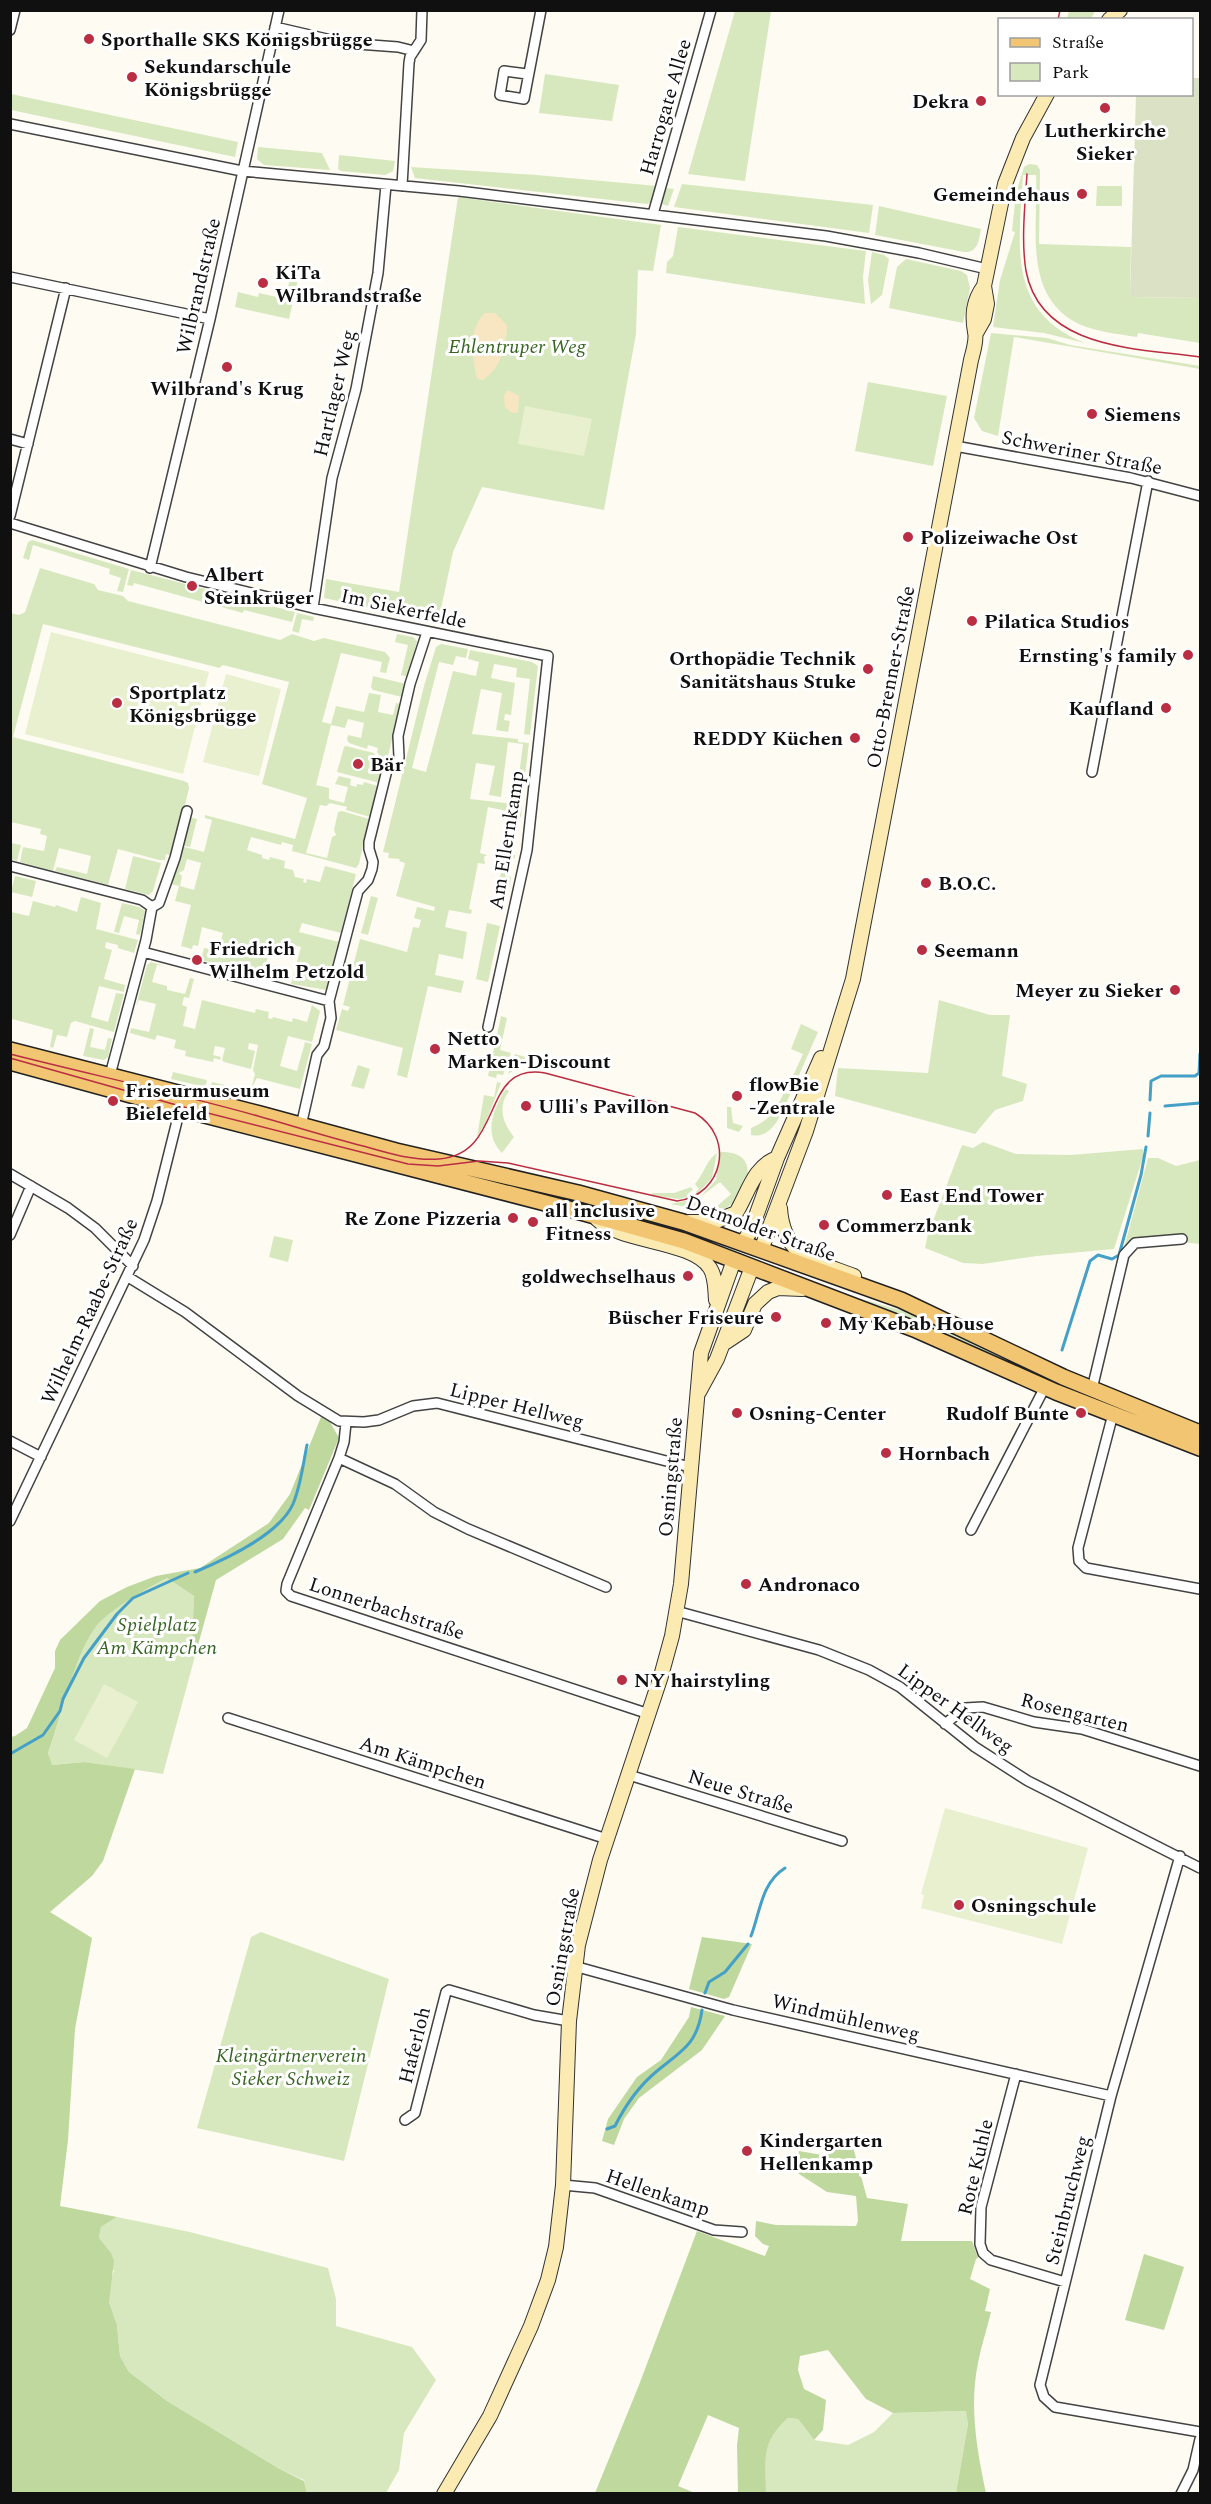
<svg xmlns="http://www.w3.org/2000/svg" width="1211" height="2504" viewBox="0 0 1211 2504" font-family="Spectral,serif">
<rect width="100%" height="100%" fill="#fefbf3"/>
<path fill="#d8e8be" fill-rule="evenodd" d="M735,11H771L745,181L688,174Z
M1069,11H1095L1091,19H1067Z
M545,74L619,85L612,121L539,113Z
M11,94L238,142L235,157L11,110Z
M258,147L322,153L330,170L264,165L257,159Z
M339,155L395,161L393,171L385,175L341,171L338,169Z
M1029,164L1037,165L1040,170L1039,244L1131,247L1130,297L1200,298V343L1138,333L1137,337C1118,334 1097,332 1079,324C1021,296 1039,225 1036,175H1023C1019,244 1006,312 1085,343L1044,333L993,327L1000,280L1015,232L1012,231L1016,193L1024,167Z
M411,167L537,175L657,186L652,202L647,204L415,178Z
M682,184L873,205L869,233L674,207Z
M1097,186H1122V206H1096Z
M665,188L674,189L668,206L662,204Z
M458,197L661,225L653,271L638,270L636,334L604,510L482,487L453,552L438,623L324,598L326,579L399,592Z
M879,206L981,229C979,240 978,253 964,252L875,235Z
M678,227L866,251L863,277L865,304L666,273L667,262L673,256Z
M872,252L884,255L889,259L882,295L871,304L868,280Z
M906,259L961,271L967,275L970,288L963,323L889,308L897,267Z
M290,277L298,279L289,319L235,307L238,292L258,297L259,293L286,299Z
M991,333L1047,338L1070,345L1200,366V369L1014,337L998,436L982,431L974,418Z
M868,382L947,396L933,466L855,451Z
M32,540L129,569L123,592L117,591L121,578L109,574L110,569L33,545L29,560L23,558L28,542Z
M40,568L94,584L98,590L123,596L128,601L280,640L292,634L314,641L324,638L385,652L390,658L386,673L380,672L382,662L341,653L322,722L331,724L336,706L364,712L369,693L381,695L378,712L393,715L396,703L401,704L386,764L377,752L378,748L368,745L367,749L349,743L347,740L348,735L361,738L364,723L348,719L345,728L331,725L316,785L329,788V799L344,803L348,787L335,784L339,776L351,779L350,785L356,787L357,784L363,785L364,782L378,786L370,817L346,810L347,807L330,803L326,806L320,805L306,853L327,858L332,837L336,835L334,830L338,812L342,811L369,819L359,864L356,868L292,851L293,845L282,842L281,845L251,837L247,850L262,855V858L269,860L270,857L285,861L284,868L293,870L295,877L304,879L303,882L306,883L307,879L320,882L325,866L356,874L341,933L302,923L299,932L339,942L327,990L291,984L301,947L293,945L290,953L270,948L266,964L284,969L281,980L201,960L204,948L218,951L223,933L202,927L198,946L193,945L192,949L181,946L191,905L175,901L179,886L171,884L181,846L204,852L212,820L205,818V815L295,839L307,798L262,784L289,682L223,665L219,668L212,666L43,624L13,737L184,781L188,783L189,788L173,856L166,854L165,860H159L118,849L108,885L55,871L57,867L87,874L91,856L59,848L53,871L20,862L23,847L44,851L47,836L40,834L41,829L11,822L10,613L19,615L25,612ZM187,859L201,863L194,890L180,886L182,876L179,873L184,870Z
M131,570L295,612L292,622L244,610L243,613L134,583L133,586L127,585Z
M297,613L314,617L313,621L302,619L299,633L292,631Z
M397,634L413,637L417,641L408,677L401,675L408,645L395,642Z
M441,644L468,649L466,658L456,656L453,665L439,662L412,768L426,772L453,671L476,676L479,662L468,659L470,650L532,662L538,666L530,735L524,734L530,679L516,677L517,668L494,664L491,678L515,683L511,715L505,714L504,720L510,721L508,732L496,730L502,693L481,689L472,734L518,739V742L529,743L522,800L516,799L523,744L508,742L501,797L489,795L495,766L476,763L470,799L522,805L521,817L507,815V811L488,807L480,853L487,855L484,857L485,864L478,863L469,909L472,910L471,914L449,910L445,927L467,932L463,959L439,954L435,975L464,981L461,993L428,986L407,1078L397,1075L403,1048L336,1030L342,1009L348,1011L350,1007L343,1005L360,939L407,952L413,927L419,928L421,920L414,918L417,907L434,911L435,907L396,896L405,863L399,861L400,859L388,858L389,853L383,852L424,686L436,647Z
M373,676L406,684L402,697L373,690L371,687Z
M346,746L374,753L384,769L380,783L337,772L344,747Z
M188,817L197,819L190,847L181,845Z
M11,843L21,845L17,861L11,859Z
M505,853L515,855V858H509L505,876L511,877L510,884L499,882Z
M133,856L161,863L153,891L149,895L125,889Z
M15,876L36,881L32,897L11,892Z
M371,896L378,898L368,935L361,933Z
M81,897L101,903L96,929L138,940L134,953L118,948V945L106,942L105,948L112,950L104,979L125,985L124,992L99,986L91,1017L108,1022L116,993L124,994L114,1032L75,1021L71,1023L67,1037L57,1035L53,1048L50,1047L53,1030L12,1019L11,908V912L29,916L33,901L55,907L56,905L77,912Z
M122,903L139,907L145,911L140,935L136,934L139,920L124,916L119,933L114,932Z
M487,923L500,926L488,982L476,979Z
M151,962L164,966L157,965L152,982L167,986V990L185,994L190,978L194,979L189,998L184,997L182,1005L187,1007L183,1026L195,1029L202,1000L255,1013L256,1009L269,1012L268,1018L272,1019L273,1017L292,1022L293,1018L307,1022L312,1005L320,1011L312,1042L288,1036L280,1066L297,1071L305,1042L312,1044L300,1089L257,1078L251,1089L255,1074L253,1070L258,1045L249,1043L248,1049L255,1051L251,1069L224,1062L222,1060L225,1048L215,1046L213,1055L221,1057L220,1060L214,1058L213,1062L185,1056L186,1051L174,1048L176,1040L157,1035L155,1040L130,1033L131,1028L149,1032L156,1004L139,1000L136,1006L147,965Z
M939,1000L990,1015H1010L1002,1076L1027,1084L1023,1101L995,1110L975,1134L835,1096L838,1068L928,1073Z
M501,1016L507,1018L500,1050L511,1053L503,1075L497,1074L496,1078L488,1076Z
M801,1024L818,1032L796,1082L791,1080L803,1054L791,1049Z
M90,1028L94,1029L90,1047L105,1050L108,1038L112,1039L108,1057L104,1060L83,1056Z
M515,1054L525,1057L523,1064L508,1074Z
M358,1065L370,1069L364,1089L351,1086Z
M173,1072L207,1080L205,1087L171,1079Z
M212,1082L246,1090L244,1098L210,1089Z
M497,1082L501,1083L486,1122L477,1137L484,1095L494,1097Z
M506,1089L509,1091C497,1107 503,1123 514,1137L502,1153C483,1134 493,1109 506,1089Z
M785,1090L791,1093C783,1109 774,1140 751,1135V1128C772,1119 776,1110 785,1090Z
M727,1107H731L733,1123L743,1126L739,1132L727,1128Z
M983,1142L1016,1154L1071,1155L1143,1149V1157L1114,1249L1037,1256L983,1264L963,1263L925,1248L928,1234L962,1145L973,1148Z
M720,1152C766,1150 747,1201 720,1211L716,1207L731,1194L720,1182L700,1197L716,1180Z
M717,1153L712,1178L697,1194L696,1192L699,1189L695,1184C704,1174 706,1160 717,1153Z
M1148,1158H1158L1176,1166L1200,1160V1244L1182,1242L1124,1248Z
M691,1187L693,1190L690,1192L693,1196L678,1199L652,1195V1193H674Z
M696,1199L701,1204L703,1201L713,1212L670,1204Z
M274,1236L293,1240L288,1262L269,1257Z
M861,1299L914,1314L1019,1364L1018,1366L944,1333L860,1301Z
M167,1578L194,1596L192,1643L198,1645L163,1774L84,1762L51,1765L48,1753C62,1719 75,1645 101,1621C120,1602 144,1590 167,1578Z
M261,1932L389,1979L344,2161L197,2128L251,1937Z
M117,2217L190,2232L328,2268L336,2299V2326L412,2347L436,2380L404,2433L399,2470L386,2493H307L304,2480L278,2468L167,2401L129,2372L120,2356L117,2325L109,2302V2284L114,2271L99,2238L101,2227Z
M967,2411L968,2424L956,2493L766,2494C766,2457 759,2444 788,2418L798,2419L814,2440L848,2445L874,2432L893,2413Z"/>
<path fill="#bed89e" d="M321,1417L330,1422L339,1438L309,1510L305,1508L283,1539L216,1580L198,1645L192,1643L194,1596L167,1578C144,1590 120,1603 101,1621C76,1645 61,1720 48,1753L52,1765L84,1762L135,1769L103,1861L92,1876L50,1912L92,1938L75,2029L68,2140L60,2206L117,2217L101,2227L99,2238L111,2253L114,2261L109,2302L117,2325L120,2356L129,2372L167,2401L278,2468L304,2481L307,2493H11V1737L15,1736L27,1728L55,1668V1651L60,1640L100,1601L127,1587L156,1576L200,1568L269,1523L290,1494Z
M702,1937L752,1944L729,1997L724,1999L689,1989Z
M691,2007L725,2016L702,2050L639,2098L624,2119L614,2145L602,2141L608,2119L637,2077L661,2060L689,2017Z
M851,2140L867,2198L908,2204L901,2241H972L978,2258L976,2259L970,2279L990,2289L985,2311L991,2312C987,2329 981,2346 978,2363C969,2406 977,2451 986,2493H956L968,2424L966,2411L893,2413L866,2399L828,2350L800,2356L798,2370L804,2389L826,2400L823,2430L814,2440L798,2419L788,2418C760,2443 766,2459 766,2493H738L737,2445L739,2428L708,2415L678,2486L695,2493H595L639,2385L697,2231L765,2256L769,2246L763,2244L755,2236L756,2221L776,2225L856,2226L858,2221L856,2196L827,2192L796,2172L799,2151L822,2155L829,2151L831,2141Z
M1144,2254L1184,2267L1164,2330L1125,2320Z"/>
<path fill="#f8e6c2" d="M485,313H495L507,325C506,346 502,367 483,380L477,379C472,358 468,328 485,313Z
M508,390L519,396L518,412L512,413L505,407L504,395Z"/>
<path fill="#dae1c4" d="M1192,78H1200V298L1130,297L1136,95L1192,94Z"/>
<path fill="#e8f0cf" d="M525,406L592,419L584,456L518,444Z
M51,632L209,672L183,774L25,734Z
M226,674L281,689L259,776L203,762Z
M104,1684L138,1702L107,1758L74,1740Z
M945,1808L1088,1848L1062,1944L921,1908L924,1895L921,1894Z"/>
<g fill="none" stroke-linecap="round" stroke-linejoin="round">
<path stroke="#45a0c7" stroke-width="3" d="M1150,1100L1151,1081L1161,1076H1195L1199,1073L1200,1054
M1165,1106L1200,1103
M1148,1136L1150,1113
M1062,1350L1090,1261L1098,1255L1112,1259L1119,1255L1141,1175L1146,1147
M195,1572C226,1559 279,1535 293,1504C301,1485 303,1464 307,1445
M10,1754L43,1735L60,1711L63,1699L84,1658L117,1614L133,1598L188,1573
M751,1936C760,1913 761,1883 785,1868
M705,1993L709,1982L725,1972L748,1944
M607,2129L615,2126C625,2106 640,2085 657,2071C681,2051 697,2045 702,2010"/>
<defs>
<path id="street" d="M275,27L344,43L398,47L414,51
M10,30L15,10
M527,74L504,71L500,95L524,99L541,10
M10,124L242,171L459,191L826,236L919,253L987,269
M402,186L409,63L410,57L421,40L422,10
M653,214L711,10
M10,277L210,319
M10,439L28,444
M955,446L1131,478L1200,496
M10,516L66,288
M10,523L186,577L313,608L548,656L527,850L488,1027
M150,568L210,319L279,10
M313,608L332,478L356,389L378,273L386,185
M1092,772L1148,481
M10,866L142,900L152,907
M143,952L329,1001
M110,1075L146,940L152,907L159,903L175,858L187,811
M301,1126L317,1055L324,1046L331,1018L329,1001L358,891L368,880L372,869L373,862L369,849V842L387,770L397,763L399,757L398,736L410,684L427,632
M10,1174L68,1208L95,1228L133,1266
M10,1235L31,1186
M128,1277L185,1312L298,1396L339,1421L364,1422L379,1420L413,1406L437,1403L690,1467
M1092,1389L1124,1255L1135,1243L1182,1239
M1113,1414L1078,1548L1079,1561L1086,1568L1200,1589
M346,1423L344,1442L339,1458L287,1584L286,1591L291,1596L649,1714
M10,1441L41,1457
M339,1458L395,1484L434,1512L468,1529L606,1587
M10,1521L144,1240L157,1201L180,1109
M971,1530L1045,1387
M676,1611L819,1650L869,1670L900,1687L975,1747L1028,1781L1200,1868
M228,1718L607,1839
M945,1724L965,1708L983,1707L1034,1722L1082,1729L1200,1766
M629,1775L842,1841
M1180,1856L1111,2096L1040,2385L1044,2397L1055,2407L1200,2432
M574,1966L733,2010L1111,2096
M1016,2074L981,2207L980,2244L983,2253L991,2260L1065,2282
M405,2120L415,2113L446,1992L449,1990L534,2015L569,2021
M563,2185L595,2188L714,2230L742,2232
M1181,2494L1193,2470L1200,2439"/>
<path id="secondary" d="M1109,20L1120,10
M976,333L984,319L987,304L984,286L1005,184L1023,138L1047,94
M780,1208C783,1257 815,1261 854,1276
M597,1219C621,1243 692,1240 710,1268C716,1278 715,1289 716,1300
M689,1222H714L736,1213C748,1193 754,1166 777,1158
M743,1243L751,1230L777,1158L821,1058
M761,1250L806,1131L853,979L971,360C973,352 977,340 975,332C972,315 973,301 984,286
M723,1344L744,1330L755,1304L768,1292L778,1288L802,1289
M699,1392L717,1359L752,1267
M444,2494L490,2416L531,2326L548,2280L556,2247L563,2185L569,2021L578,1945L600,1860L661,1676L672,1636L681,1584L701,1353L734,1260"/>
<path id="primary" d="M10,1050L260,1114L396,1151L578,1193L683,1222L901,1300L1063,1377L1200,1433
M10,1062L197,1113L584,1213L684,1241L914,1329L1056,1392L1200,1448"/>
</defs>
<use href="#street" stroke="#434343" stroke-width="12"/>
<use href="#secondary" stroke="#323232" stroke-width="16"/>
<use href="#primary" stroke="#212121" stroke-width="18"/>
<use href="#street" stroke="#fff" stroke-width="9"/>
<use href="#secondary" stroke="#fbebb2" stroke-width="14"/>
<use href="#primary" stroke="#f1c571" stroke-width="15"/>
<path stroke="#ba2e43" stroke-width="1.5" d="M1058,20L1060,10
M1027,174C1025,205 1021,240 1026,271C1041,350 1138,348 1200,357
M10,1054C93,1075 176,1093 258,1116C293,1126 328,1137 363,1146C387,1153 413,1161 439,1159C506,1154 479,1062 545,1073L695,1113C735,1137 724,1195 677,1201L508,1163L479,1161L438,1166L408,1164L180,1106L10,1058"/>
</g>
<g fill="#ba2e43" stroke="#fff" stroke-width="2">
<circle cx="89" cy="39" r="6"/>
<circle cx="132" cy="77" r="6"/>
<circle cx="981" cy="101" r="6"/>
<circle cx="1105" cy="108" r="6"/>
<circle cx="1082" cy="194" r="6"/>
<circle cx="263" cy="283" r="6"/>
<circle cx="227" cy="367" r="6"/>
<circle cx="1092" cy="414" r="6"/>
<circle cx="908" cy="537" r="6"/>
<circle cx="192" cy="586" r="6"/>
<circle cx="972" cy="621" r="6"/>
<circle cx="1188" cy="655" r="6"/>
<circle cx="868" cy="669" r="6"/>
<circle cx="117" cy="703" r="6"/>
<circle cx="1166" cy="708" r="6"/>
<circle cx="855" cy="738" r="6"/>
<circle cx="358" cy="764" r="6"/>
<circle cx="926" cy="883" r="6"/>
<circle cx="922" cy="950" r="6"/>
<circle cx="197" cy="960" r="6"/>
<circle cx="1175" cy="990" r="6"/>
<circle cx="435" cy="1049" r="6"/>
<circle cx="737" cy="1096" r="6"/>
<circle cx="113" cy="1101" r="6"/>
<circle cx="526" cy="1106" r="6"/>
<circle cx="887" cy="1195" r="6"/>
<circle cx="513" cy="1218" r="6"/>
<circle cx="533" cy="1222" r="6"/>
<circle cx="824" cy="1225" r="6"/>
<circle cx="688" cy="1276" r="6"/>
<circle cx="776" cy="1317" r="6"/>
<circle cx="826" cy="1323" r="6"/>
<circle cx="737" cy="1413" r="6"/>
<circle cx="1081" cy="1413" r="6"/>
<circle cx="886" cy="1453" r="6"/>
<circle cx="746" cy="1584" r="6"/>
<circle cx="622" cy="1680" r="6"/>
<circle cx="959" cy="1905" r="6"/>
<circle cx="747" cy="2151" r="6"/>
</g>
<g text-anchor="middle" stroke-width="6" stroke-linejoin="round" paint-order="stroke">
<g font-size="20" font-weight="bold" fill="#101010" stroke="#fff" text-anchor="start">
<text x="101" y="46">Sporthalle SKS Königsbrügge</text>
<text x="144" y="73">Sekundarschule<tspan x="144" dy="23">Königsbrügge</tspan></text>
<text x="969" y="108" text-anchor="end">Dekra</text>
<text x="1105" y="137" text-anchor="middle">Lutherkirche<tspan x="1105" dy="23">Sieker</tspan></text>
<text x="1070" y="201" text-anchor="end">Gemeindehaus</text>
<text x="275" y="279">KiTa<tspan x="275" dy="23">Wilbrandstraße</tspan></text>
<text x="227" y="395" text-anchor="middle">Wilbrand's Krug</text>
<text x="1104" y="421">Siemens</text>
<text x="920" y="544">Polizeiwache Ost</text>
<text x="204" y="581">Albert<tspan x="204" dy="23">Steinkrüger</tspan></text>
<text x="984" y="628">Pilatica Studios</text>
<text x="1176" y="662" text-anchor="end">Ernsting's family</text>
<text x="856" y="665" text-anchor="end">Orthopädie Technik<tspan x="856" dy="23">Sanitätshaus Stuke</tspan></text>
<text x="129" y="699">Sportplatz<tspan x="129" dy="23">Königsbrügge</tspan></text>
<text x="1154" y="715" text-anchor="end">Kaufland</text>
<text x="843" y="745" text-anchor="end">REDDY Küchen</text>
<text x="370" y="771">Bär</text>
<text x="938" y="890">B.O.C.</text>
<text x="209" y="955">Friedrich<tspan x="209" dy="23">Wilhelm Petzold</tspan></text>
<text x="934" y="957">Seemann</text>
<text x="1163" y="997" text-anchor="end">Meyer zu Sieker</text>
<text x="447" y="1045">Netto<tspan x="447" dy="23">Marken-Discount</tspan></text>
<text x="749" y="1091">flowBie<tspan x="749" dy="23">-Zentrale</tspan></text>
<text x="125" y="1097">Friseurmuseum<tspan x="125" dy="23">Bielefeld</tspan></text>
<text x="538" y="1113">Ulli's Pavillon</text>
<text x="899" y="1202">East End Tower</text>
<text x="545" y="1217">all inclusive<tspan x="545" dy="23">Fitness</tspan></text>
<text x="501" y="1225" text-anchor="end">Re Zone Pizzeria</text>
<text x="836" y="1232">Commerzbank</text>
<text x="676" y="1283" text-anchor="end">goldwechselhaus</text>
<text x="764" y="1324" text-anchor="end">Büscher Friseure</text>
<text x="838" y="1330">My Kebab House</text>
<text x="749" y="1420">Osning-Center</text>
<text x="1069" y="1420" text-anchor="end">Rudolf Bunte</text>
<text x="898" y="1460">Hornbach</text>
<text x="758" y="1591">Andronaco</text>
<text x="634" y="1687">NY hairstyling</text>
<text x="971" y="1912">Osningschule</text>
<text x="759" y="2147">Kindergarten<tspan x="759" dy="23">Hellenkamp</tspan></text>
</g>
<g font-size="20" fill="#101010" stroke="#fff">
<text transform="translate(665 107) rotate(-74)" y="7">Harrogate Allee</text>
<text transform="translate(198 286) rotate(-77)" y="7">Wilbrandstraße</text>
<text transform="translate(334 393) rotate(-77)" y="7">Hartlager Weg</text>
<text transform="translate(1082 452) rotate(11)" y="7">Schweriner Straße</text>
<text transform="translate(404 608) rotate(12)" y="7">Im Siekerfelde</text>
<text transform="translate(890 677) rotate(-79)" y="7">Otto-Brenner-Straße</text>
<text transform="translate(506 840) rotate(-81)" y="7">Am Ellernkamp</text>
<text transform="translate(761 1228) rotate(20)" y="7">Detmolder Straße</text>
<text transform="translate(89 1311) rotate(-65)" y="7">Wilhelm-Raabe-Straße</text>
<text transform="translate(517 1405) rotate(14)" y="7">Lipper Hellweg</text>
<text transform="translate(670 1477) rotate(-85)" y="7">Osningstraße</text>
<text transform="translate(387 1608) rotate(18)" y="7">Lonnerbachstraße</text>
<text transform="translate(956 1708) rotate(36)" y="7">Lipper Hellweg</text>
<text transform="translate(1075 1712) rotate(14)" y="7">Rosengarten</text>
<text transform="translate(423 1762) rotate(18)" y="7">Am Kämpchen</text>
<text transform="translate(741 1791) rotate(17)" y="7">Neue Straße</text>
<text transform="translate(562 1947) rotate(-80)" y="7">Osningstraße</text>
<text transform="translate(846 2017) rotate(13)" y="7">Windmühlenweg</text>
<text transform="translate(414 2045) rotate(-76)" y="7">Haferloh</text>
<text transform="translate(975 2167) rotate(-77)" y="7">Rote Kuhle</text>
<text transform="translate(658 2192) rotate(19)" y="7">Hellenkamp</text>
<text transform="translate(1067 2200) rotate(-76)" y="7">Steinbruchweg</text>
</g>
<g font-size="20" font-style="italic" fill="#376522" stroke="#fff">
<text x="517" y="353">Ehlentruper Weg</text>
<text x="157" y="1631">Spielplatz<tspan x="157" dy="23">Am Kämpchen</tspan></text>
<text x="291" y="2062">Kleingärtnerverein<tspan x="291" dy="23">Sieker Schweiz</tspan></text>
</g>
</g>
<rect width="1211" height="2504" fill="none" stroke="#101010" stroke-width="24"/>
<rect x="998" y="18" width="195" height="78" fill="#ffffff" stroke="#9f9f9f" stroke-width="1.5"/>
<rect x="1010" y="38" width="30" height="9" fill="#f1c571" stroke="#9f9f9f" stroke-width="1.5"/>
<text x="1052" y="48" font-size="18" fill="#101010">Straße</text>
<rect x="1010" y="63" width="30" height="18" fill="#d8e8be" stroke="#9f9f9f" stroke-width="1.5"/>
<text x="1052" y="78" font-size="18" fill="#101010">Park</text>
</svg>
